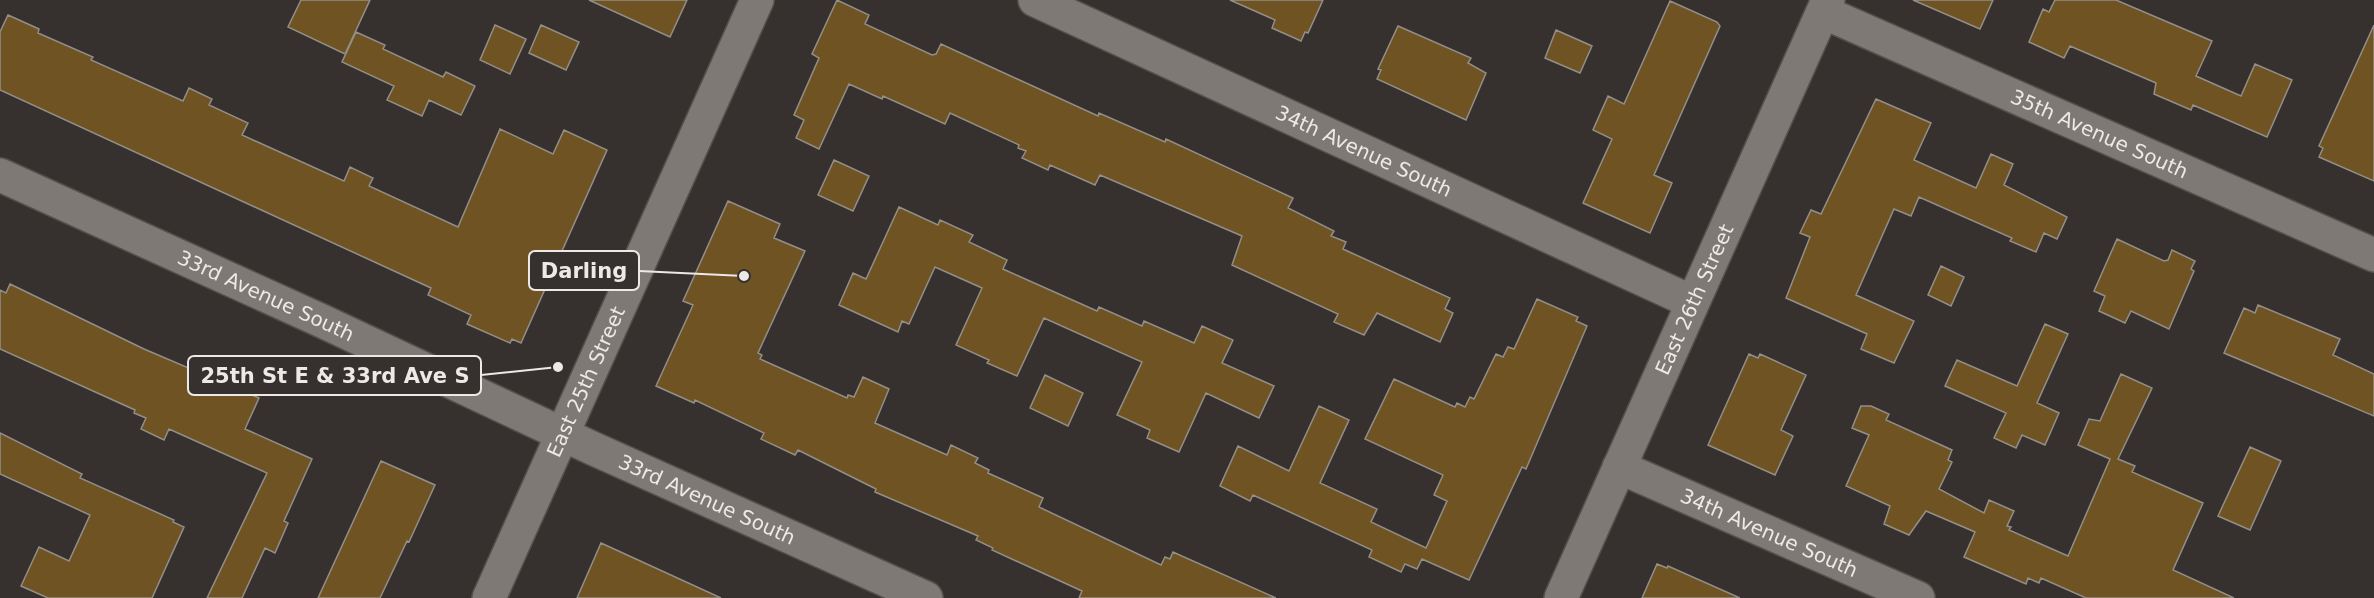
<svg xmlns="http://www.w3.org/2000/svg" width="2374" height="598" viewBox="0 0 2374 598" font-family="'DejaVu Sans',sans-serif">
<rect width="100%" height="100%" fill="#36312e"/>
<path fill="#6f5323" stroke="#928f89" stroke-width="1.5" d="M301,0H370L345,54L288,27Z
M589,0H687L670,37Z
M837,0L869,15L865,24L932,55L936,54L941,44L1098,116L1099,113L1165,142L1166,139L1293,198L1288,208L1334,231L1331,236L1346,242L1343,249L1450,298L1445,309L1453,313L1440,342L1377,313L1364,335L1334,322L1338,314L1232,265L1242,236L1100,175L1095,185L1050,165L1048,170L1022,158L1026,151L1018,148L1019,145L950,113L945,124L883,96L882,99L849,84L819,149L796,138L804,120L794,115L819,58L812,54Z
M1230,0H1323L1308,33L1305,32L1301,41L1272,28L1275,20Z
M1913,0H1993L1980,29Z
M2055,0H2116L2212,41L2196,76L2241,96L2255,64L2292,80L2267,137L2193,105L2191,110L2154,94L2156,83L2070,46L2064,58L2029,42L2043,9L2049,12Z
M1670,1L1717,22L1720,26L1654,175L1672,183L1650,233L1583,203L1612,139L1593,130L1608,96L1624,104Z
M8,15L39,29L38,33L93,57L91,60L183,101L189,88L212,99L209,105L248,123L242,135L344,181L350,167L373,178L369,186L458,227L500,129L553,154L564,130L607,150L521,343L512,339L510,343L467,324L471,315L428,295L431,288L0,90V32Z
M495,25L526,39L510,74L480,60Z
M541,25L579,42L566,70L529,53Z
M2374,25V181L2319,157L2323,148L2319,146Z
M1398,26L1471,58L1468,63L1486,73L1466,120L1377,79L1381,70L1378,69Z
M1556,30L1592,46L1580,73L1545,58Z
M356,32L385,45L383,49L443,77L446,72L475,86L461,115L429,100L422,116L387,100L394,86L342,62Z
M1876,99L1931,123L1914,160L1976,188L1991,154L2013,164L2004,185L2067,217L2057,239L2044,233L2036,252L2010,241L2012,238L1919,197L1911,216L1894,209L1856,295L1914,321L1894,363L1861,349L1867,334L1786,298L1810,237L1800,233L1811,210L1821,214Z
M834,160L869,176L853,211L818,195Z
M728,201L780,224L774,238L805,251L758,353L762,355L760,359L847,398L848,395L854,397L863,377L889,389L875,423L947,455L951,445L978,458L975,463L989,470L988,473L1043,498L1039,507L1161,565L1165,557L1170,559L1173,552L1276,598H1079L1082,591L992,550L993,548L976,540L978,536L875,492L876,489L798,450L795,455L761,439L764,433L695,400L694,403L656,386L693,305L683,301Z
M899,207L938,225L940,220L973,235L969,242L1007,260L1003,269L1097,311L1099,307L1142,326L1144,321L1194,343L1202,326L1233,340L1222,363L1274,386L1259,418L1206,393L1179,452L1147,438L1150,430L1117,415L1142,362L1044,318L1017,376L987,363L989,360L956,345L982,288L935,267L909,324L902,321L898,332L839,305L853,273L866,279Z
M2117,239L2164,261L2168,260L2172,250L2195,261L2191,269L2194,271L2169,329L2131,311L2125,323L2099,311L2105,296L2094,291Z
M1941,266L1964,277L1951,306L1928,295Z
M10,284L144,349L259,398L245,429L312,459L284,521L288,523L275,553L265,548L242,598H207L267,473L169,429L164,440L141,429L146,418L134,413L135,410L0,349V290L6,293Z
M1537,299L1578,317L1576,321L1587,326L1526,469L1522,467L1469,580L1422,559L1417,569L1405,564L1401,572L1369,557L1372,550L1253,495L1250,501L1220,486L1238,446L1289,471L1319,406L1349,420L1320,483L1377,509L1371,522L1426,548L1447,501L1434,495L1443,475L1365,439L1394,379L1455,407L1457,403L1465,407L1470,397L1474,399L1496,354L1503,357L1508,347L1514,349Z
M2258,305L2340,339L2333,355L2374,374V416L2224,353L2244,308L2255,313Z
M2045,324L2068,334L2037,403L2059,413L2045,445L2022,435L2016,448L1994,438L2006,413L1945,386L1957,360L2017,386Z
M1749,354L1758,358L1760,354L1806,375L1781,430L1793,436L1775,475L1708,445Z
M2121,374L2152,388L2118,459L2135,466L2132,472L2203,503L2173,570L2234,598H2086L2041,578L2039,583L2028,578L2026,584L1964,557L1975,532L1926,511L1909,535L1884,524L1890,506L1846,486L1869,435L1852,428L1861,406H1871L1889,414L1886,420L1952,450L1948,460L1952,462L1939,489L1984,513L1989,500L2014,511L2007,526L2011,527L2009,530L2068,556L2110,459L2078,445L2089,419L2100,421Z
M1045,375L1083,393L1068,426L1030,408Z
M0,433L82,474L80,478L174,520L173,522L184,527L152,598H48L21,586L39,547L69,561L90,515L0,474Z
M2250,447L2281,461L2250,530L2218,516Z
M381,461L435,485L409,542L407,541L380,598H318Z
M601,543L721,598H577Z
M1657,564L1667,568L1668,566L1740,598H1642Z"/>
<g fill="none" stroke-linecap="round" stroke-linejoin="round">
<defs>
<g id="street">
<path id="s1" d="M1035,0L1692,302"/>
<path id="s2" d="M1823,12L2374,255"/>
<path id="s3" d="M0,175L322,321L592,448L926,598"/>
<path id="s4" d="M1619,467L1918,598"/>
<path id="s5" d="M1561,598L1828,0"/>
</g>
<g id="secondary">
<path id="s6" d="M489,598L757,0"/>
</g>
</defs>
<use href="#street" stroke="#534f4c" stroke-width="36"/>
<use href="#secondary" stroke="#534f4c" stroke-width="36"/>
<use href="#street" stroke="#7f7975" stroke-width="33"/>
<use href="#secondary" stroke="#7f7975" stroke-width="33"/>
</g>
<g text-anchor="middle" stroke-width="4.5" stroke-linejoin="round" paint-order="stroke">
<g font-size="20" fill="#ece9e7" stroke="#36312e">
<text dy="7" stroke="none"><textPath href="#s2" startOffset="302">35th Avenue South</textPath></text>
<text dy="7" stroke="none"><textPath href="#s1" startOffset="362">34th Avenue South</textPath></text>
<text dy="7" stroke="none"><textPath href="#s3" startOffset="292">33rd Avenue South</textPath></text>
<text dy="7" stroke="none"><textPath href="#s5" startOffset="327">East 26th Street</textPath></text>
<text dy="7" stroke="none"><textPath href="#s6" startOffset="237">East 25th Street</textPath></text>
<text dy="7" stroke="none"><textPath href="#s3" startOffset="778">33rd Avenue South</textPath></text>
<text dy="7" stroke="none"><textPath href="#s4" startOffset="164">34th Avenue South</textPath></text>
</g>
</g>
<path fill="none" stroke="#ece9e7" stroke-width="2" d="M744 276L639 271M558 367L481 375"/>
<g fill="#ece9e7" stroke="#36312e" stroke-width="2">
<circle cx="744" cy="276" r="6"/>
<circle cx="558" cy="367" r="6"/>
</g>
<g fill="#36312e" stroke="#ece9e7" stroke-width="2">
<rect x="529" y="251" width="110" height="39" rx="6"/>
<rect x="188" y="356" width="293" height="39" rx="6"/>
</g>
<g font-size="21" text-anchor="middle" font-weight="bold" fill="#ece9e7">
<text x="584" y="278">Darling</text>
<text x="335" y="383">25th St E &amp; 33rd Ave S</text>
</g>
</svg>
